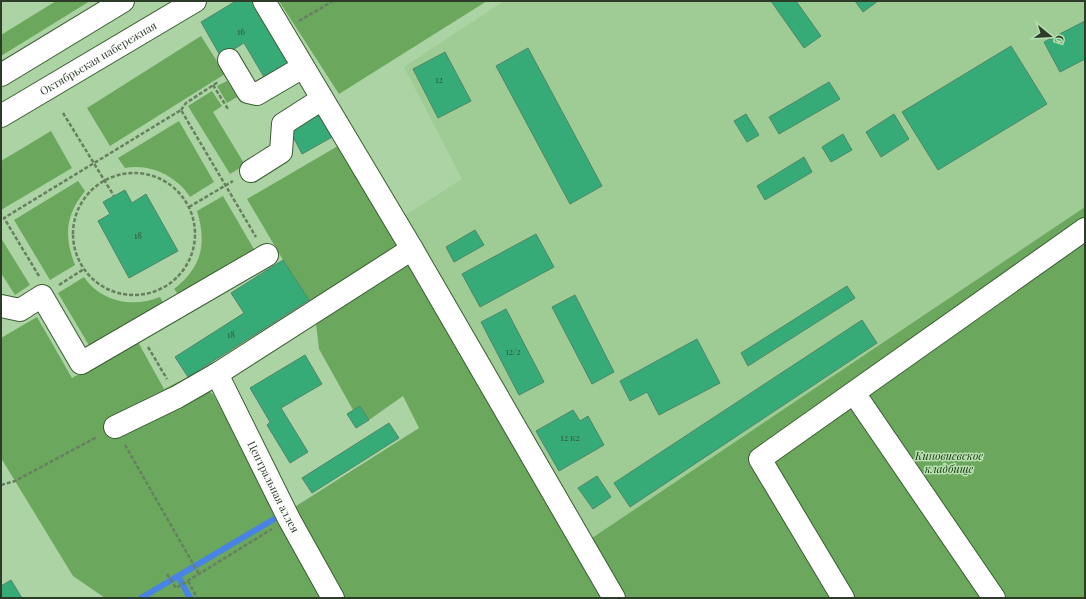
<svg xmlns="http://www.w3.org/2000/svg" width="1086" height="599" viewBox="0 0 1086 599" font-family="'Playfair Display',serif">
<rect width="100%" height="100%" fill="#acd3a3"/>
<path fill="#9fcb95" d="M504,1H1085V207L592,538L404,216L462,179L404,67Z"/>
<path fill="#6ba85d" d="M56,1H90L1,56V35Z
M279,1H487L339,94Z
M201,36L225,74L110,146L87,108Z
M227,81L237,97L227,103L217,86Z
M212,91L222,106L213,112L245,165L230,174L188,106Z
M179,121L214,182L190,197C177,176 150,163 125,168L118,158Z
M51,131L72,168L1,210V161Z
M343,143L592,538L1085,207V598H105L73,576L1,458V338L37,317L72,378L138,342L164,389L188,377L213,394L282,515L419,428L403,396L369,420L360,406L353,410L319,349L316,323L309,300L283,260L247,199Z
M78,181L85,191C65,216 64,236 75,265L50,280L14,220Z
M223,196L255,251L179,295L174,289C202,267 207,244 197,211Z
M1,238L30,285L15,295L1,273Z
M84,277C101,302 133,308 160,297L164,304L90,347L58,293Z"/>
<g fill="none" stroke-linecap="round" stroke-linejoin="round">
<path stroke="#4883e5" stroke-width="6" d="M178,576L190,598
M141,598L276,518"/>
</g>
<path fill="#37ab77" stroke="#4c8769" d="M236,1H256L294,66L267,82L244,43L221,57L201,22Z
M771,1H796L821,36L804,48Z
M855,1H878L863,12Z
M1085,21V59L1060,72L1044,42Z
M1011,46L1047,104L938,170L902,112Z
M528,48L602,186L570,204L496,66Z
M445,52L471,101L438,118L413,69Z
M829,82L840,99L779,134L769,117Z
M320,112L334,136L302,154L289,129Z
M746,114L759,135L747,142L734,121Z
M894,114L909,139L881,157L866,132Z
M843,134L852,150L831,162L822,147Z
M804,157L812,172L765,200L757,186Z
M125,190L132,203L146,194L178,251L129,278L98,221L110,214L103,202Z
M475,230L484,245L454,262L446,247Z
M536,234L554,267L480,307L462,274Z
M283,260L309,300L188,377L175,357L244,313L231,293Z
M847,286L855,298L748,366L741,353Z
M575,295L614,372L592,384L552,307Z
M506,309L544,382L519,395L481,322Z
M862,320L877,343L630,507L614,483Z
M697,339L720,383L659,415L647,392L630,401L620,381Z
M305,355L322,384L281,408L308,452L290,463L267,425L270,422L250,388Z
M360,406L369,420L356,428L347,414Z
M573,410L580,421L588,416L604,445L559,471L536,431Z
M389,423L399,438L312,493L302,478Z
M597,476L611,497L593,509L578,488Z
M11,580L22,598H1V586Z"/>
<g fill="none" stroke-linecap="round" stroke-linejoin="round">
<defs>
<g id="minor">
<path d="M264,1L412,249L614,598"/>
<path d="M229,60L248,92L257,94L303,67"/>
<path d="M251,171L281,152L283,124L322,99"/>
<path d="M1,306L20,310L42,296L81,363L267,255"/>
<path id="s1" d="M217,374L289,519L333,598"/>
<path d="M854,393L994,598"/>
<path d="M115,427L177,397L217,374L412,249"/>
<path d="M843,598L760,459L1085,229"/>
</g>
<g id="major">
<path d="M1,75L123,1"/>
<path id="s2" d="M1,116L195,1"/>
</g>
</defs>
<use href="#minor" stroke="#3a5d32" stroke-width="24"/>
<use href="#major" stroke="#3a5d32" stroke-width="24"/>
<path stroke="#668060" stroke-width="2.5" stroke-dasharray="4 2" stroke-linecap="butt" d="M299,21L333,1
M213,85L228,109
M181,110L186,103L218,82
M63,113L114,196
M73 234a61 61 0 1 1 122 0a61 61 0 1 1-122 0Z
M189,207L233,181
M39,276L4,218L181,110L256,237
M59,285L84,269
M148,347L167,379
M125,445L199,574
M1,485L15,481L97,437
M167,574L176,588L272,529
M188,581L197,598"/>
<use href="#minor" stroke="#fff" stroke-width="22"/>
<use href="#major" stroke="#fff" stroke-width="22"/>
</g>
<g text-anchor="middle" stroke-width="3" stroke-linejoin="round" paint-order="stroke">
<g font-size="9" fill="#2f583c">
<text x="241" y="35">16</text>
<text x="439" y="83">12</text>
<text x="138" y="239">18</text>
<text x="231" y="338">18</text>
<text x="513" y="355">12/2</text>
<text x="570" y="441">12 к2</text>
</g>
<g font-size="11" fill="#2c3c29" stroke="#b8e0b0">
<text dy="4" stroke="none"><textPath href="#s2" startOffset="113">Октябрьская набережная</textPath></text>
<text dy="4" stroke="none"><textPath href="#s1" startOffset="126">Центральная аллея</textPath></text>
</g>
<g font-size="11" font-style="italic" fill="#193a12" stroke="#b8e0b0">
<text x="949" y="460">Киновиевское<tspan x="949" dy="13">кладбище</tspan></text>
</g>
</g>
<rect width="1086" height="599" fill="none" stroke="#2c3c29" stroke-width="4"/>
<g transform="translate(1050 36) rotate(108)" stroke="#b8e0b0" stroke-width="3" paint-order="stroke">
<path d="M0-3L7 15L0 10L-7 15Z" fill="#2c3c29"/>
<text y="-6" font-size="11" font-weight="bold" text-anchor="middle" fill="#2c3c29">С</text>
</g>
</svg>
